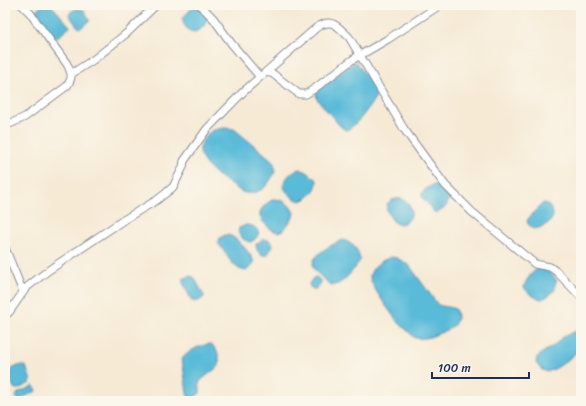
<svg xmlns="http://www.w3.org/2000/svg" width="586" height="406" viewBox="0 0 586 406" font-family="Sriracha,sans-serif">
<rect width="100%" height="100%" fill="#fbf7ec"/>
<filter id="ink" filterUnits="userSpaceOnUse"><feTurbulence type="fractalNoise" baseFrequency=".025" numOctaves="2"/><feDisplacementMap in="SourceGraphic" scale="8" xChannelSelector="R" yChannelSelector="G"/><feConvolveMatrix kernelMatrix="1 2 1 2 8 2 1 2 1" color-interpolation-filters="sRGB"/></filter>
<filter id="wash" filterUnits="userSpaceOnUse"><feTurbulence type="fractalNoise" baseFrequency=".012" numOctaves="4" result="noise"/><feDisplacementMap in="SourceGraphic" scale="16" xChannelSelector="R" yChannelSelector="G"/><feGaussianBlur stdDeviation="0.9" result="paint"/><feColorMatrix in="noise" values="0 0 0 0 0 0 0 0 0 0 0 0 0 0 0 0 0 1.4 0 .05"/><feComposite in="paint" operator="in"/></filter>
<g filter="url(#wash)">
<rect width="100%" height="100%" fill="#f6ead5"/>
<path fill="#5abbd9" stroke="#3a759c" d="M43,5H51L69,25L70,27L56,38L52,40L37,18L35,13L36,10Z
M197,6L199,7L208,17C206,25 200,32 192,32C187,30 182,24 183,18L191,9Z
M78,9L84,10L90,20L82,27L79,28L77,26L69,15C70,11 74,10 78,9Z
M356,62L378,92C374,101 356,128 346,130L341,127L317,99L316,93V91L353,63Z
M225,128L234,129L272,160C278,170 275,173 269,182C265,190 251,196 242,192C239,191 235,187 232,185C221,178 203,167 200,153C199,148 202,143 204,139C209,130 216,129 225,128Z
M300,169L307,172L317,180C318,189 309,198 301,201C293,199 286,193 283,185C286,178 292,170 300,169Z
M438,184C442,186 443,189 445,192C452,202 446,209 436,213L433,211L428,204L422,197V193C426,188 432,185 438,184Z
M273,199C283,199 290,204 294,213C293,218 291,220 288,224C286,228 283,231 279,232C272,232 258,220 260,213C261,207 268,203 273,199Z
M395,199C398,199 400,198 402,199C405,200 408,203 409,205C416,216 407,225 396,224C391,219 385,210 387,204L390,201Z
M544,203H545C562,215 549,227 533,229L528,224L527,221L528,219L541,205Z
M246,225C253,225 258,228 259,235L254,240L250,242C244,240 236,236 239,228Z
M225,235C227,235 229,235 231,236C238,239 252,255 254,262C244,282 230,261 224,251C222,248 220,246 218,243L220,238Z
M264,239C268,240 271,240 273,245L272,248L267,255H261L257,250L256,244Z
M343,240C353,243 359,250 360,260C355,268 344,284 334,285C330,286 327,282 324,279C320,276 313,270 313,265C312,254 335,243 343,240Z
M392,257L397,258L409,265L438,305C443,307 449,306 455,309C462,324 449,330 437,334C433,336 429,338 425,338C422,339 418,338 415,338C410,333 404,328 399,323C393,316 369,284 370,276C371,266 384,259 392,257Z
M539,268L547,270L557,280C554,285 556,287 554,291C551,294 546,298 541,299C534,297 527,293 524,287C526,279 532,272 539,268Z
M190,276L194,277L204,296V297C201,300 196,303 192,301L183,283V279Z
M316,277L319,279L321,283L317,288L313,290L310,287L309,284L313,278Z
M576,331L581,333V348C571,357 560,368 547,372L541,369L536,363L537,357L542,353L555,345L559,340L563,337Z
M210,344C218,349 220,357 219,366L200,381L199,385L200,387V393L195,397L190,398L188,397L187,393L182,359C188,351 200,345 210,344Z
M22,365L26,366L31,381L30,383L18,389H16L14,388L7,374C9,369 17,366 22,365Z
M33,386H34L36,390V391L18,400L17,399L16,396L18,393Z"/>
</g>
<g filter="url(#ink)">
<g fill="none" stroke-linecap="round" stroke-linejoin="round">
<defs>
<path id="minor" d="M200,5L213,18L231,43L260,77
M266,72L270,73L273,74L299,94H306L314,89L352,60L388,39L440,5
M71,74L93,60L127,33L156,5
M5,126L25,117L67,86C73,77 72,74 67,64L30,13L22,5
M5,248L23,292
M5,316L10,311L26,288L36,280L49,270L125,219L157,200L166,193L173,187L183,167L184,161L207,129L243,92L316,28C332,17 337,26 349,37L404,129L445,185L472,212L535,264L550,267L557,272L581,297"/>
</defs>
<use href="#minor" stroke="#888c9a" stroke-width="9"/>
<use href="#minor" stroke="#fff" stroke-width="7"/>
</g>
</g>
<rect width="586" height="406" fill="none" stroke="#fbf7ec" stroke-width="20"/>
<path d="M432 372v6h97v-6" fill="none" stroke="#1b2f5e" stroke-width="2"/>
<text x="438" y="372" font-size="12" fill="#1b2f5e" stroke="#fbf7ec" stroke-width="3" paint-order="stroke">100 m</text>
</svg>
